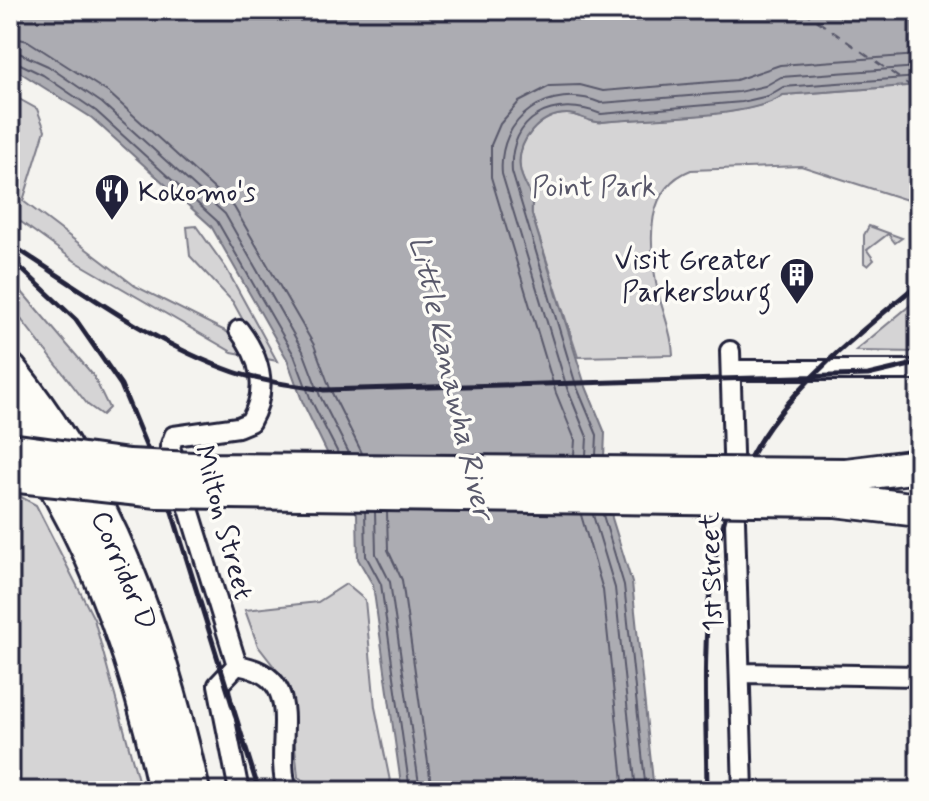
<svg xmlns="http://www.w3.org/2000/svg" width="929" height="801" viewBox="0 0 929 801" font-family="Mynerve,sans-serif">
<rect width="100%" height="100%" fill="#f4f3ef"/>
<filter id="ink" filterUnits="userSpaceOnUse"><feTurbulence type="fractalNoise" baseFrequency=".0125" numOctaves="2"/><feDisplacementMap in="SourceGraphic" scale="16" xChannelSelector="R" yChannelSelector="G"/><feConvolveMatrix kernelMatrix="1 2 1 2 8 2 1 2 1" color-interpolation-filters="sRGB"/></filter>
<g filter="url(#ink)">
<path fill="#d5d4d5" stroke="#7c7b88" stroke-width="2" d="M919,85V201L904,199L801,166L691,170C645,188 649,240 656,282C660,308 672,328 673,355L578,357L532,215C531,209 533,202 531,197C528,187 521,179 520,168C516,141 540,114 567,114C579,114 592,124 602,122C646,117 753,118 783,95Z
M10,94L37,109L45,130L23,201L135,286L233,335L245,324L233,302L190,256L187,227L196,226L226,268L277,361L232,352L75,261L10,214Z
M869,226L902,238L895,243L888,234L867,250L874,260L868,266L864,263V235Z
M10,278L93,375L109,408L102,415L88,405L10,305Z
M919,298V352L855,351Z
M10,491L36,505L94,619L141,791H10Z
M346,584L365,600L375,707L392,791H321L298,777L289,686L258,646L245,610L318,602Z"/>
<path fill="#acacb2" stroke="#757582" stroke-width="2" d="M10,10H919V85L783,95C753,119 646,117 602,122C592,124 579,114 567,114C540,114 516,141 520,168C521,179 528,187 531,197C533,202 531,209 532,215L584,382L605,433L604,458L612,518L632,583L654,791H402L373,585L358,559L357,514L303,403L287,359L211,226L92,118L10,66Z"/>
<g fill="none" stroke-linecap="round" stroke-linejoin="round">
<path stroke="#59596b" stroke-width="2" d="M10,37L28,41L109,93L234,207L314,345L331,391L362,453
M10,49L48,66L102,103L225,214L303,351L320,396L349,453
M10,59L43,75L96,111L217,221L294,355L311,400L338,453
M574,455L575,440L556,393L491,177V145L500,124L519,102L550,86L580,85L603,91L736,80L780,65L919,55
M586,455L587,437L567,388L502,174C497,117 550,82 601,103L739,92L765,86L781,77L919,67
M596,455L597,435L576,385L512,172C508,117 554,95 601,114L742,102L768,96L783,87L919,77
M365,512L366,556L381,584L410,791
M375,512L376,554L390,582L420,791
M387,512L388,550L402,580L432,791
M581,515L603,590L624,791
M593,515L615,588L636,791
M603,515L624,585L646,791"/>
<path stroke="#59596b" stroke-width="2" stroke-dasharray="10 8" stroke-linecap="butt" d="M802,10L915,89"/>
<defs>
<path id="minor" d="M239,330C261,359 269,389 250,422L238,427L174,436L170,447L237,665L218,685L239,791
M730,351L743,791
M731,370H919
M237,665C310,677 272,739 287,791
M741,673L919,676"/>
<path id="motorway" d="M10,370C109,492 160,639 193,791
M10,415C90,526 138,658 165,791"/>
</defs>
<use href="#minor" stroke="#22223b" stroke-width="24"/>
<use href="#motorway" stroke="#22223b" stroke-width="38"/>
<use href="#minor" stroke="#fdfcf7" stroke-width="18"/>
<use href="#motorway" stroke="#fdfcf7" stroke-width="32"/>
<path stroke="#22223b" stroke-width="5" d="M10,244C81,289 153,344 234,372C263,382 293,385 324,390L868,375L919,363
M10,258L76,320L121,385L168,499L259,791
M707,791C706,666 692,534 770,426C810,371 867,327 919,283"/>
<defs>
<path id="motorway-bridge" d="M10,450L129,466L214,470L846,475L919,466
M10,475L158,491L835,500L919,510"/>
</defs>
<use href="#motorway-bridge" stroke="#22223b" stroke-width="38" stroke-linecap="butt"/>
<use href="#motorway-bridge" stroke="#fdfcf7" stroke-width="32"/>
</g>
</g>
<defs>
<symbol id="restaurant-pin" viewBox="-11 -11 22 30"><path d="M0 17L-7.5 6A9.5 9.5 0 1 1 7.5 6Z" fill="#22223b" stroke="#fdfcf7"/><path d="M-5-6h1v4h1v-4h1v4h1v-4h1v5L-1.5 .5V6h-2V.5L-5-1ZM5-6V6H3V1.5H1.5Q1.5-4 5-6Z" fill="#fff"/></symbol>
<symbol id="building-pin" viewBox="-11 -11 22 30"><path d="M0 17L-7.5 6A9.5 9.5 0 1 1 7.5 6Z" fill="#22223b" stroke="#fdfcf7"/><path d="M-4-6H4V6H1V3H-1V6H-4ZM-2.5-4.3h1.7v1.8h-1.7ZM.8-4.3h1.7v1.8H.8ZM-2.5-1h1.7V.8h-1.7ZM.8-1h1.7V.8H.8Z" fill="#fff"/></symbol>
</defs>
<g fill-rule="evenodd">
<use href="#restaurant-pin" x="92" y="171" width="40" height="54"/>
<use href="#building-pin" x="777" y="255" width="40" height="54"/>
</g>
<g text-anchor="middle" stroke-width="7" stroke-linejoin="round" paint-order="stroke">
<g font-size="28" fill="#585769" stroke="#fdfcf7">
<text x="594" y="196">Point Park</text>
</g>
<g font-size="28" fill="#22223b" stroke="#fdfcf7" text-anchor="start">
<text x="138" y="201">Kokomo's</text>
<text x="771" y="269" text-anchor="end">Visit Greater<tspan x="771" dy="32">Parkersburg</tspan></text>
</g>
<g font-size="28" fill="#22223b" stroke="#fdfcf7">
<text transform="translate(225 522) rotate(75)" y="10">Milton Street</text>
<text transform="translate(125 570) rotate(67)" y="10">Corridor D</text>
<text transform="translate(710 572) rotate(-92)" y="10">1st Street</text>
</g>
<g font-size="30" font-style="italic" fill="#59596b" stroke="#fdfcf7">
<text transform="translate(452 377) rotate(77)" y="10">Little Kanawha River</text>
</g>
</g>
<rect width="929" height="801" fill="none" stroke="#fdfcf7" stroke-width="40"/>
<rect x="20" y="20" width="889" height="761" fill="none" stroke="#22223b" stroke-width="3" filter="url(#ink)"/>
</svg>
